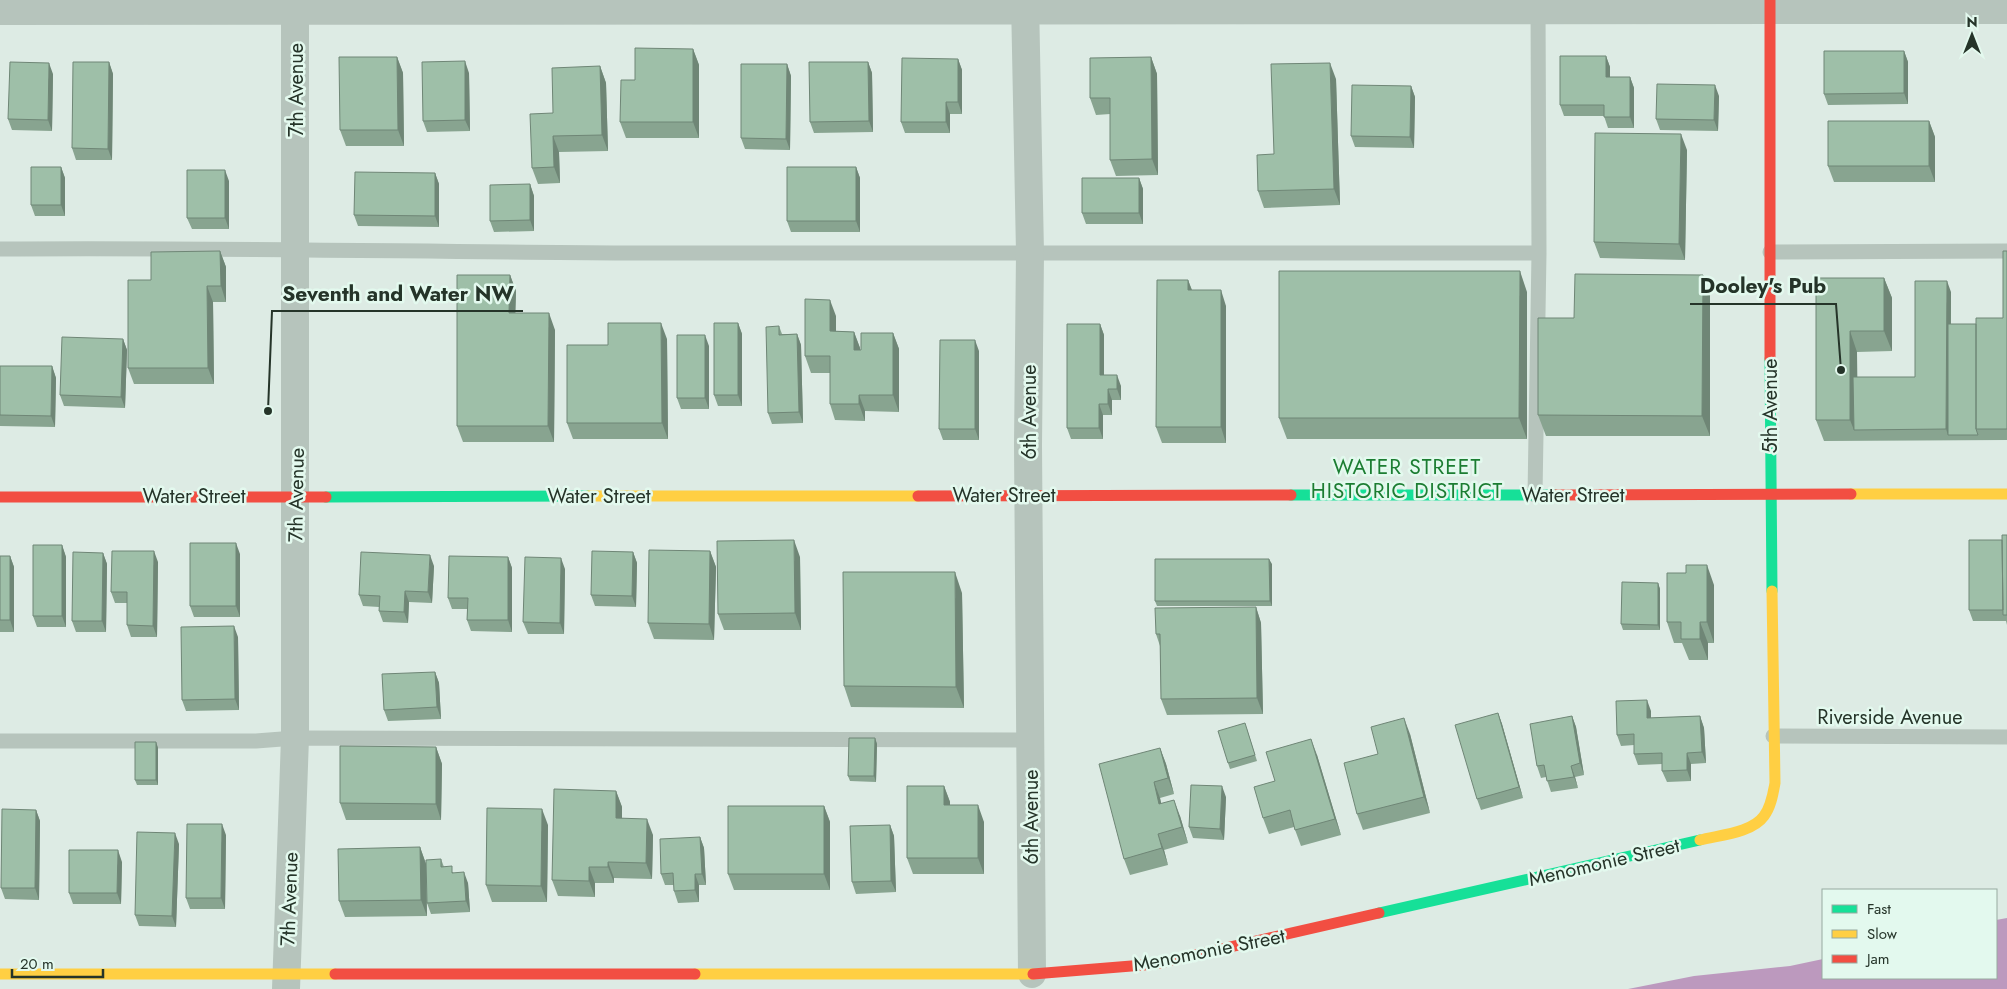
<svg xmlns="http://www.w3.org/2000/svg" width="2007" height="989" viewBox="0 0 2007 989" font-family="Jost,sans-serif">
<rect width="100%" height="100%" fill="#ddebe4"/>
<path fill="#bc99be" d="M2007,918V989H1628L1694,976L1790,966L1823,959V978H1996V920Z"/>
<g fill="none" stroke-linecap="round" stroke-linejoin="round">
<path stroke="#b6c4bc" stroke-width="15" d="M0,249C209,247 417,252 626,253C931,254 1235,253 1539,253
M1770,252L2007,251
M1535,495L1539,253L1538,4
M1773,736L2007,737
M0,741H256L295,738L1030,740"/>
<path stroke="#b6c4bc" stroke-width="28" d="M1025,0L1030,253L1028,445L1032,974
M0,11L2007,10
M286,989L295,738V0"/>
<path stroke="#16e098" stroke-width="11" d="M1770,359L1772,591
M1291,495H1555
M326,497L588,496
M1379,913L1700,840"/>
<path stroke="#ffcf43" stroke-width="11" d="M1851,494H2007
M588,496H918
M1700,840C1719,835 1752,833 1764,816C1771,807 1773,794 1775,783L1772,591
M0,974H335
M695,974H1033"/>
<path stroke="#f24e42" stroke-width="11" d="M1770,0V359
M1555,495L1851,494
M918,496L1291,495
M0,497H326
M335,974H695
M1033,974L1156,964L1379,913"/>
</g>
<path fill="#88a490" d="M693,49L699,65V138H626L620,122Z
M1904,51L1908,62V104L1828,105L1824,94Z
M1606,56L1610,67V77H1630L1634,88V128H1608L1604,116H1564L1560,105Z
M397,57L403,73L404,146H346L340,130Z
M1151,57L1157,74L1158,175L1116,176L1110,160V114L1096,115L1090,98Z
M958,59L962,70V114H950V133H905L901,122Z
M109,62L113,74L112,160H76L72,148Z
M868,62L872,73L873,132L814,133L810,122Z
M787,64L791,76L790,150L745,149L741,138Z
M600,66L606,83L608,151L559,152L560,183L538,184L532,168L553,113Z
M469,73L470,131L427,132L423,121Z
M53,74L52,131L12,130L8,119Z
M1336,79L1340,205L1264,208L1258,191L1274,154Z
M1411,86L1415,97L1414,148L1355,147L1351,136Z
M1719,96L1718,131L1660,130L1656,119Z
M1929,121L1935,137V182H1834L1828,166Z
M1687,150L1685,260L1600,258L1594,242Z
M61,167L65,178V216H35L31,205Z
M856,167L860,178V232H791L787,221Z
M435,173L439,184V227L358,226L354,215Z
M1139,178L1143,189V224H1086L1082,213Z
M229,181V229H192L187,218Z
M530,184L534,196V231L494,232L490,221Z
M220,251L226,267V302H213L214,384H134L128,368L151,280Z
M2007,251V440L1824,441L1816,420V278H1884L1892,298V351L1857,352V377H1915L1951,292V324H1976L2003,318Z
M510,275L516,291L515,313L555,330L554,442H463L457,426Z
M1188,280L1192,290L1226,306V443H1162L1156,427Z
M1527,292V439H1287L1279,418Z
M1710,296V436H1546L1538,415L1574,318Z
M836,316V331L854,332L860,348V350L893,333L899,349V412L865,411V421L835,420L830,404V373H811L805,356Z
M738,323L742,334V406H718L714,395Z
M1100,324L1104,335V375L1121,386V400H1112V415H1103V439H1071L1067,428Z
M779,326L782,334H797L801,345L803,423L772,424L768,413Z
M123,339L127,350L125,408L64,406L60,395Z
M667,339L668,439H573L567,423L608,345Z
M709,346V409H681L677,398Z
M979,351V440H943L939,429Z
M0,366H52L56,378L55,427L0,426Z
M2007,535V625L2006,621H1973L1969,610L2002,540Z
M62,545L66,557V627H37L33,616Z
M710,551L716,567L714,640L654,639L648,623Z
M633,552L637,563L636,607L595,606L591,595Z
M103,553L107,564L106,632H76L72,621Z
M240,554V617H194L190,606Z
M0,556H10L14,567V632H0Z
M508,557L512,568V632L471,631L467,620V609H452L448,598Z
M800,557L801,630H724L718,614Z
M158,562L157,637H131L127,625V603H115L111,592Z
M1272,564V606H1157L1155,601Z
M434,566L432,603L409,602L408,623L383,622L379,611V607L363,606L359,595Z
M565,569L564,634H528L523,622Z
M1658,583L1660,589V630H1623L1621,624Z
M1714,585V643H1708V660H1689L1682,643H1674L1667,622Z
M962,593L964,708L851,707L844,686Z
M1256,607L1261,623L1263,714L1167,715L1161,699L1160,646L1156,634Z
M238,637L239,710L186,711L182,700Z
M435,672L439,683L441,719L388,721L384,710Z
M1651,711V718L1700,716L1704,728L1706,763L1691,764V781L1667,782L1662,771V764L1638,765L1634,754V745L1621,746L1617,735Z
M1498,713L1502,724L1523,798L1481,810L1477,799Z
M1572,716L1576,727L1584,775L1575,777L1578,788L1551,792L1546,777L1541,778L1537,766Z
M1247,729L1257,761L1230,769L1228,763Z
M1410,734L1430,813L1363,830L1357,814L1378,754Z
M875,738L877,744L876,782L850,781L848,776Z
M156,742L158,748V785H137L135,780Z
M436,747L442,764L441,820H346L340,803Z
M1160,748L1166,764L1174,794L1160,798L1161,804L1180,816L1188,843L1164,850L1168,865L1130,875L1124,859Z
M1317,755L1341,835L1301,846L1294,827L1269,834L1263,818Z
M944,786L950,802V805L984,822V874H913L907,858Z
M616,791L622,807V818L653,835L652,879L614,878V883H595V897L558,896L552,880Z
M1226,797L1224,840L1193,838L1189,827Z
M824,806L830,822V890H734L728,874Z
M36,810L40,821L39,900L5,899L1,888Z
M548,825L547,902H492L486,885Z
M890,825L894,836L896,892L856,894L852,882Z
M226,835L225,909H190L186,898Z
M700,837L704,848L706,885H699V902L678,903L674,891V885H665L661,874Z
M179,844L176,927L139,926L135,915Z
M420,847L426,864L427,916L345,917L339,901Z
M441,859L444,867L454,873L468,883L470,912L431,914L427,903Z
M122,862L121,904H73L69,893Z"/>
<path fill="#6f8676" d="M693,49L699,65V138L693,122Z
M1904,51L1908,62V104L1904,93Z
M1606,56L1610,67V88L1606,77Z
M397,57L403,73L404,146L398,130Z
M1151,57L1157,74L1158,175L1152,159Z
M958,59L962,70V114L958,102Z
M465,61L469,73L470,131L465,120Z
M109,62L113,74L112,160L108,149Z
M868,62L872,73L873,132L869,121Z
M49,63L53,74L52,131L48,120Z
M1330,63L1336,79L1340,205L1334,189Z
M787,64L791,76L790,150L786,139Z
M600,66L606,83L608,151L602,135Z
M1630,77L1634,88V128L1630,117Z
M1715,85L1719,96L1718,131L1714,120Z
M1411,86L1415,97L1414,148L1410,137Z
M946,102L950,114V133L946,122Z
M1929,121L1935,137V182L1929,166Z
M1681,134L1687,150L1685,260L1679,244Z
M553,136L559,152L560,183L554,167Z
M61,167L65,178V216L61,205Z
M856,167L860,178V232L856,221Z
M225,170L229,181V229L225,218Z
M435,173L439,184V227L435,216Z
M1139,178L1143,189V224L1139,213Z
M530,184L534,196V231L530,220Z
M220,251L226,267V302L221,286Z
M1520,271L1527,292V439L1519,418Z
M510,275L516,291L515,330L509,313Z
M1703,275L1710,296V436L1702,416Z
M1884,278L1892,298V351L1884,331Z
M1188,280L1194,296L1188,290Z
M1947,281L1951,292L1950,435H1948L1946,429Z
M207,286L213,302L214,384L208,368Z
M1221,290L1226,306V443L1221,427Z
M830,300L836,316V347L830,331Z
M549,313L555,330L554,442L548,426Z
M661,323L667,339L668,439L662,423Z
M738,323L742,334V406L738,395Z
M1100,324L1104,335V386L1100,375Z
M1850,331L1857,352L1858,430H1854L1850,420Z
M854,332L860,348V366L854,350Z
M893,333L899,349V412L893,395Z
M797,334L801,345L803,423L799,412Z
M705,335L709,346V409L705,398Z
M123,339L127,350L125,408L121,397Z
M975,340L979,351V440L975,429Z
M52,366L56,378L55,427L51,416Z
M1117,375L1121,386V400L1117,389Z
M1108,389L1112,400V415L1108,404Z
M859,395L865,411V421L859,404Z
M1099,404L1103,415V439L1099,428Z
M794,540L800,557L801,630L795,613Z
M236,543L240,554V617L236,606Z
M62,545L66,557V627L62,616Z
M154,551L158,562L157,637L153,626Z
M710,551L716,567L714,640L709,624Z
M633,552L637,563L636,607L632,596Z
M103,553L107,564L106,632L102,621Z
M430,555L434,566L432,603L428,592Z
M10,556L14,567V632L10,620Z
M508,557L512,568V632L508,620Z
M561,558L565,569L564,634L560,623Z
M1269,559L1272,564V606L1270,601Z
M1707,565L1714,585V643L1707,622Z
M955,572L962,593L964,708L956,687Z
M1658,583L1660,589V630L1658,625Z
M405,591L409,602L408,623L404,612Z
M1256,607L1261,623L1263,714L1257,698Z
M1700,622L1708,643V660L1700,639Z
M234,626L238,637L239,710L235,699Z
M435,672L439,683L441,719L437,707Z
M1647,700L1651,711V730L1647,718Z
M1498,713L1502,724L1523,798L1519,787Z
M1572,716L1576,727L1584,775L1580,763Z
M1700,716L1704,728L1706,763L1702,752Z
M1404,718L1410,734L1430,813L1424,797Z
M875,738L877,744L876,782L874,776Z
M1311,739L1317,755L1341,835L1335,819Z
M156,742L158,748V785L156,780Z
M436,747L442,764L441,820L436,804Z
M1160,748L1166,764L1174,794L1168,778Z
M1687,753L1691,764V781L1687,770Z
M1571,766L1575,777L1578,788L1574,777Z
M1154,782L1160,798L1165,820L1159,804Z
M944,786L950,802V821L944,805Z
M1222,786L1226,797L1224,840L1220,829Z
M616,791L622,807V834L616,818Z
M1174,800L1180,816L1188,843L1182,827Z
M978,805L984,822V874L978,858Z
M824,806L830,822V890L824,874Z
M542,809L548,825L547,902L541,886Z
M36,810L40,821L39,900L35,888Z
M647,819L653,835L652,879L646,863Z
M222,824L226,835L225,909L221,898Z
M890,825L894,836L896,892L891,881Z
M175,833L179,844L176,927L172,916Z
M1158,834L1164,850L1168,865L1162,848Z
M700,837L704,848L706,885L702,874Z
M420,847L426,864L427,916L421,900Z
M118,850L122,862L121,904L117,893Z
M608,862L614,878V883L608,867Z
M589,867L595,883V897L589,881Z
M464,872L468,883L470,912L466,901Z
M695,874L699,885V902L695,890Z"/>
<path fill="#9ebfa8" stroke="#6f8676" d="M635,48L693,49V122H620L621,80H635Z
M1824,51H1904V93L1824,94Z
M1560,56H1606V77H1630V117H1604V105H1560Z
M339,57H397L398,130H340Z
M1151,57L1152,159L1110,160V98H1090V58Z
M902,58L958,59V102H946V122H901Z
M465,61V120L423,121L422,62Z
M10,62L49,63L48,120L8,119Z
M73,62H109L108,149L72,148Z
M809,62H868L869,121L810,122Z
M1330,63L1334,189L1258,191L1257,155L1274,154L1271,64Z
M741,64H787L786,139L741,138Z
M600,66L602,135L553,136L554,167L532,168L530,114L553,113L552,68Z
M1657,84L1715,85L1714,120L1656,119Z
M1352,85L1411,86L1410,137L1351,136Z
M1828,121H1929V166H1828Z
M1595,133L1681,134L1679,244L1594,242Z
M31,167H61V205H31Z
M787,167H856V221H787Z
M187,170H225V218H187Z
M355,172L435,173V216L354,215Z
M1082,178H1139V213H1082Z
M530,184V220L490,221V185Z
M220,251L221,286H207L208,368H128V280H151V252Z
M2003,251H2007V429H1976V318H2003Z
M1279,271H1520L1519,418H1279Z
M1575,274L1703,275L1702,416L1538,415V318H1574Z
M457,275H510L509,313H549L548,426H457Z
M1816,278H1884V331H1850V420H1816Z
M1157,280H1188V290H1221V427H1156Z
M1915,281H1947L1946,429L1854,430L1853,377H1915Z
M805,299L830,300V331L854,332V350H861V333H893V395H859V404H830V356H805Z
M608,323H661L662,423H567V345H608Z
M714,323H738V395H714Z
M1067,324H1100V375H1117V389H1108V404H1099V428H1067Z
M1948,324H1976V429L1978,435H1948Z
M779,326V335L797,334L799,412L768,413L766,327Z
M677,335H705V398H677Z
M62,337L123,339L121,397L60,395Z
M940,340H975V429H939Z
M0,366H52L51,416L0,415Z
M2002,535H2007V615H2003Z
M794,540L795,613L718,614L717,541Z
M1969,540H2002L2003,610H1969Z
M190,543H236V606H190Z
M33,545H62V616H33Z
M649,550L710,551L709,624L648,623Z
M112,551H154L153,626L127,625V592H111Z
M592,551L633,552L632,596L591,595Z
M73,552L103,553L102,621H72Z
M361,552L430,555L428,592L405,591L404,612L379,611L380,596L359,595Z
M0,556H10V620H0Z
M449,556L508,557V620H467L468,598H448Z
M525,557L561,558L560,623L523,622Z
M1155,559H1269L1270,601H1155Z
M1686,565H1707V622H1700V639H1681V622H1667V573H1686Z
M843,572H955L956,687L844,686Z
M1622,582L1658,583V625L1621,624Z
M1256,607L1257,698L1161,699L1160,634H1156L1155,608Z
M234,626L235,699L182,700L181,627Z
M435,672L437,707L384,710L382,674Z
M1647,700V718L1700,716L1702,752L1687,753V770L1662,771V753L1634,754V734L1617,735L1616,701Z
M1498,713L1519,787L1477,799L1455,725Z
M1572,716L1580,763L1571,766L1574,777L1547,781L1544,765L1537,766L1530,724Z
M1404,718L1424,797L1357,814L1344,763L1378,754L1371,727Z
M1245,723L1255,755L1228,763L1218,731Z
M849,738H875L874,776H848Z
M1311,739L1335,819L1295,830L1290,810L1263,818L1254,787L1275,781L1266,752Z
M135,742H156V780H135Z
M340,746L436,747V804L340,803Z
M1160,748L1168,778L1154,782L1159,804L1174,800L1182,827L1158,834L1162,848L1124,859L1099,764Z
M1191,785L1222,786L1220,829L1189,827Z
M907,786H944V805H978V858H907Z
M554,789L616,791V818L647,819L646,863L608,862V867H589V881L552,880Z
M728,806H824V874H728Z
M487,808L542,809L541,886L486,885Z
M2,809L36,810L35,888H1Z
M187,824H222L221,898H186Z
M890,825L891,881L852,882L850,826Z
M137,832L175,833L172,916L135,915Z
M700,837L702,874H695V890L674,891L673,873L661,874L660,839Z
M420,847L421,900L339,901L338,849Z
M69,850H118L117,893H69Z
M441,859V867L452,866V873L464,872L466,901L427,903L426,860Z"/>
<g text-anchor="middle" stroke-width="5" stroke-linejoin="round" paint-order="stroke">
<g font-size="20" fill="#253429" stroke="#e3f9ee">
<text transform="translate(296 90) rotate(-90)" y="7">7th Avenue</text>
<text transform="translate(1770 406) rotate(-90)" y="7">5th Avenue</text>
<text transform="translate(1029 412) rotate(-90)" y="7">6th Avenue</text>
<text transform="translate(296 495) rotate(-89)" y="7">7th Avenue</text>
<text x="1004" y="502">Water Street</text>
<text x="1573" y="502">Water Street</text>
<text x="194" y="503">Water Street</text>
<text x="599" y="503">Water Street</text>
<text x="1890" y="724">Riverside Avenue</text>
<text transform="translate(1031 817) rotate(-90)" y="7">6th Avenue</text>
<text transform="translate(1604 862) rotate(-13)" y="7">Menomonie Street</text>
<text transform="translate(289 899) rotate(-88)" y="7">7th Avenue</text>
<text transform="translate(1209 950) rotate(-11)" y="7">Menomonie Street</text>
</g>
<g font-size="21" letter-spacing="1" fill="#1c7d32" stroke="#e3f9ee">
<text x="1407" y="474">WATER STREET<tspan x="1407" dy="24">HISTORIC DISTRICT</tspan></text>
</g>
</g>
<path fill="none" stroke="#253429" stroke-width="2" d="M1841 370L1836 304H1690M268 411L272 311H523"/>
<g fill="#253429" stroke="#e3f9ee" stroke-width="2">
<circle cx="1841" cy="370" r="5"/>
<circle cx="268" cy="411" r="5"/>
</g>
<g font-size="21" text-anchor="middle" font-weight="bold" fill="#253429" stroke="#e3f9ee" stroke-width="5" stroke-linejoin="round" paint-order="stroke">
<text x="1763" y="293">Dooley's Pub</text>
<text x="398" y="301">Seventh and Water NW</text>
</g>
<rect x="1822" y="889" width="175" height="90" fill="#e3f9ee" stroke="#97aa9f"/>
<rect x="1832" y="905" width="25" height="8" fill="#16e098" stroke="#97aa9f"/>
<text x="1867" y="914" font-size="15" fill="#253429">Fast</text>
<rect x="1832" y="930" width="25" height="8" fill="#ffcf43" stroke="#97aa9f"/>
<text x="1867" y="939" font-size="15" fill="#253429">Slow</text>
<rect x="1832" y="955" width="25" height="8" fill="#f24e42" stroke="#97aa9f"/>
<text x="1867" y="964" font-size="15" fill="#253429">Jam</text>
<g transform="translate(1972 35)" stroke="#e3f9ee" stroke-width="4" paint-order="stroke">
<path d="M0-4L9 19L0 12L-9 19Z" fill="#253429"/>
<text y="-8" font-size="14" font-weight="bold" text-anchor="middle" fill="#253429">N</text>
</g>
<path d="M12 969v8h91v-8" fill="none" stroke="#253429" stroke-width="2.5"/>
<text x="20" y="969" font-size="15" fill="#253429" stroke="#e3f9ee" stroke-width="4" paint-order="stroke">20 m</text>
</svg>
